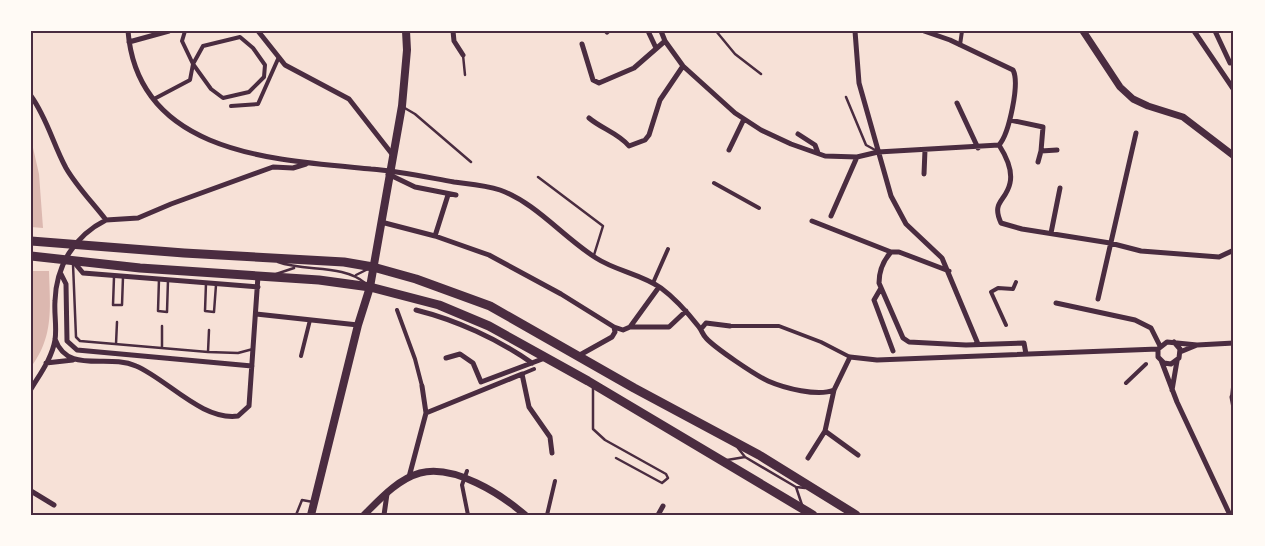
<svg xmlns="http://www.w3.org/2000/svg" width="1265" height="546" viewBox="0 0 1265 546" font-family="'Public Sans',sans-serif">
<rect width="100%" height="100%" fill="#f7e1d7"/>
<path fill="#dcb8b0" d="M31,139L39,174L43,228L31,227Z
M31,271H49C50,308 54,336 31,367Z"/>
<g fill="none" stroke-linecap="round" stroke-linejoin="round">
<path stroke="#4a2c40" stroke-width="2.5" d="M716,31L735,54L761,74
M463,55L465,75
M846,97L866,145L877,151
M403,107L415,114L471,162
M538,177L603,226L594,255
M278,262C305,272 343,264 365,283
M73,264L76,337L80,341L208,352L238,353L253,349
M276,274L294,268
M356,275L368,269
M114,277L113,305H122L123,277
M159,279L158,311L167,312L168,280
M206,283L205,311L214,312L216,285
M116,344L117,322
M162,348V326
M208,352L209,330
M593,386V429L605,440L666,474L668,478L662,483L616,458
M738,448L745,457L796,487L805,488
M727,460L745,457
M796,487L802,505
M296,515L302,500L313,502"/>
<path stroke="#4a2c40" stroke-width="4" d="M240,37L253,48L265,65L264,77L249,92L223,98L211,89L193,64L203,46Z
M960,45L962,31
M154,99L190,80L193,64L182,41L185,31
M231,106L258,104L278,59
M714,183L759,208
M653,283L668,249
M397,310L415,359L422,386
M1006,325L991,292L998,288L1013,289L1016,282
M730,326H779L821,342L850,357
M301,356L310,320
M522,374L534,369
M1126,383L1146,364
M1232,397L1234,378
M467,471L462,485L468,515
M547,515L555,481"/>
<path stroke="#4a2c40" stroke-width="5" d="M128,31C138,155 276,160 371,169C399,171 426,177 454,182C469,184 485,185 500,190C536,203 563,237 596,258C616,271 641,274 661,288C676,299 688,313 699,327C702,331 703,335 706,338C715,348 755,375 768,381C784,388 818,397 834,390
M258,31L285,65L349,99L392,154
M453,31L454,41L463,55
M648,31L656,48
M661,31L665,41L683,66L735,113L761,130L791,144L825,156L857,157L878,152L999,145C1009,134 1020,83 1013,70L950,40L924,31
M855,31L859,83L891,196L906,224L942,258L978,344
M1194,31L1234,90
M1215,31L1230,63
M607,32L608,31
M129,42L169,31
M582,44L593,80L599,83L634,68L665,41
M31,96C47,118 53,144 66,168C77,187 93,203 106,220L138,218L171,204L273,167L293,168L306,164
M957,103L978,148
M589,118C602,129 618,133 629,146L645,140L649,135L660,100L683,66
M1010,120L1043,127L1041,151L1057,150
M798,134L815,145L818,153
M999,145C1006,156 1013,170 1010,183C1006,202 991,201 1001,223L1022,229L1110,243L1141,251L1219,257L1234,250
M729,150L744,119
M1038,162L1041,151
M388,174L415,187L456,195
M924,174L925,150
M831,216L857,157
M812,221L891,252
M381,222L435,236L489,255L561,294L614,327L623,330L630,327L659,287
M1051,233L1060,188
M435,236L448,195
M73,261L83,273L258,287
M949,271L899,252H891C883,261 879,271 879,283L903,338L909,342L966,345L1024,343L1026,354
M61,274L66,284L67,341L77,350L252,366
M881,288L874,300L893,351
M1098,299L1136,133
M1056,303L1135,320L1151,328L1160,346
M416,310C456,320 498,339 532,363
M256,314L358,325
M630,327H669L686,311
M701,329L706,323L730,326
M55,339C68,375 107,353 136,366C167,379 202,421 238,416L249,406L258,276
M1174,342L1180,349L1179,358L1171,364L1164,363L1158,357V349L1167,342L1197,345L1234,343
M1180,352L1197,345
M578,356L612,337L615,332L614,327
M446,358L460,354L473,363L481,382L545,358
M1161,360L1177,402L1230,515
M46,363L73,360
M31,389C40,374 52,358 55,340C57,327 54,314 55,301C56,266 74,236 106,220
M1172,390L1177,361
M1232,397L1234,408
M426,413L522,374L529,407L550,437L552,453
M825,431L858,455
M808,458L825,431L834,390L850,357L877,360L1158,349
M409,477L426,413L422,386
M31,491L54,505
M384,515L387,494
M658,515L663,506"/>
<path stroke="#4a2c40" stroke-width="7" d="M1083,31L1120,87L1133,99L1148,106L1183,117L1234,156
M364,515C380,499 398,479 420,473C454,464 501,494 525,515"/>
<path stroke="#4a2c40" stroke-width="8" d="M311,515L358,325L370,287L402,106L407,50L406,31"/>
<path stroke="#4a2c40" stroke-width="9" d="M31,241L184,253L344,262L373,267L416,279L490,306L634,388L759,455L856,515
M31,256L140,268L319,280L370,287L439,305L489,326L588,381L813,515"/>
</g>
<rect width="1265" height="546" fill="none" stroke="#fffaf5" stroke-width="65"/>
<rect x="32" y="32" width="1200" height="482" fill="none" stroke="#4a2c40" stroke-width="2"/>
</svg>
